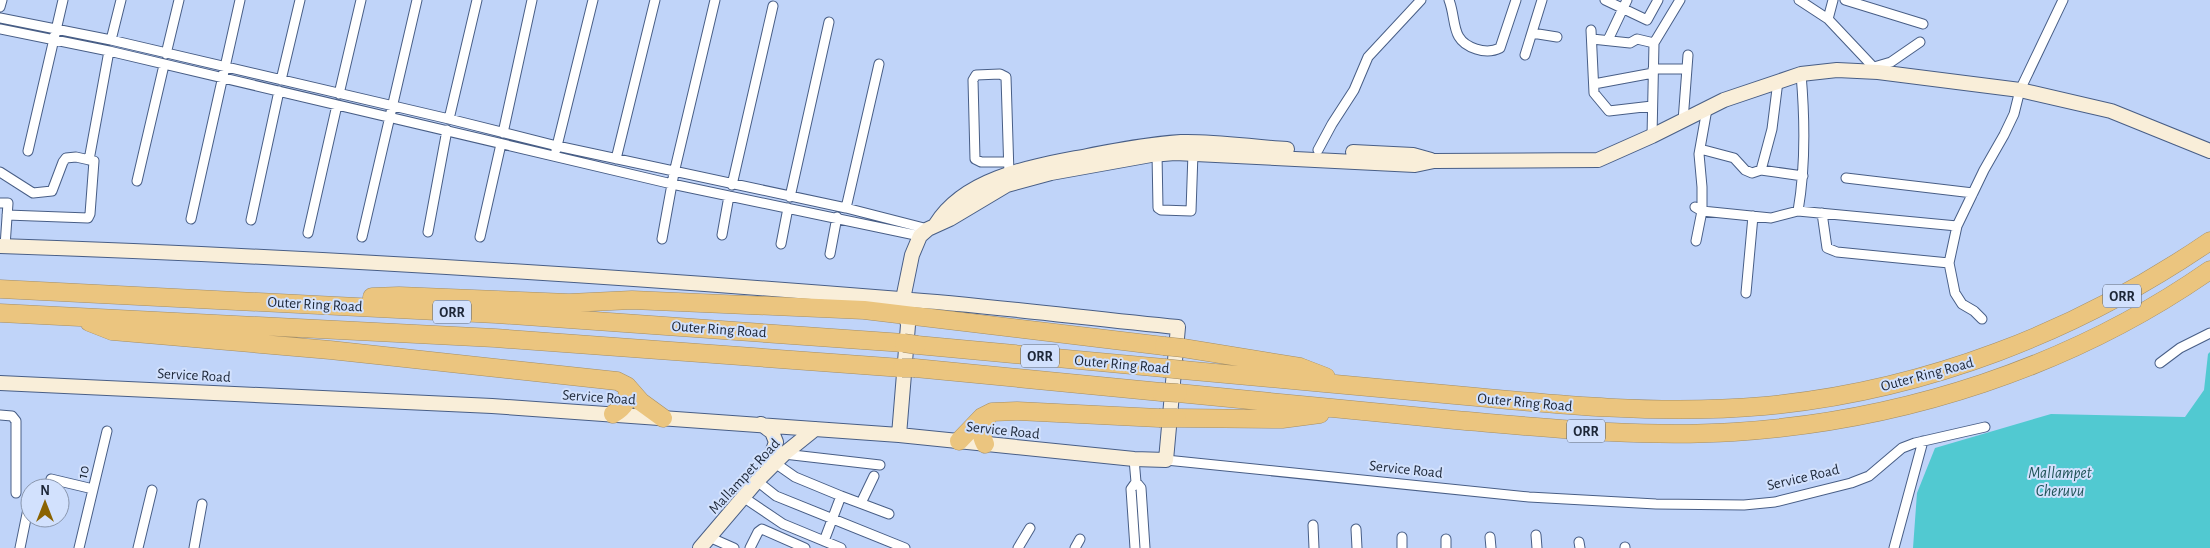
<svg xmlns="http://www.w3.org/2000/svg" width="2210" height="548" viewBox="0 0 2210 548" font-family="'Alegreya Sans',sans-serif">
<rect width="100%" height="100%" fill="#c0d4f9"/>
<path fill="#51c9d1" d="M2210,352V548H1913L1917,493L1935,448L2051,414L2185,417L2204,390L2208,354Z"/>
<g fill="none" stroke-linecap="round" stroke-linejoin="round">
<defs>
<path id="minor" d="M1449,0C1457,21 1450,41 1476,49C1485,52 1492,52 1500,48L1516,0
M1605,0L1647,20L1658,0
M1799,0L1828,19L1878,72
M1845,0L1923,24
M0,7L2,0
M0,18L111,40L449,119L557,146L846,208L928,229
M1828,19L1833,0
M0,29L109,51L672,184L920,236
M1591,30L1594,93L1609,111L1652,106
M1532,33L1557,37
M1592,39L1630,43L1637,39L1654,43
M111,40L121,0
M1608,40L1627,0
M166,54L179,0
M1525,55L1542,0
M1874,67L1891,62L1920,42
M1653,69H1687
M281,80L300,0
M1594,84L1653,73
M339,94L361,0
M449,119L477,0
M1683,121L1688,55
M503,133L532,0
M1652,136L1654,43L1680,0
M1700,149L1734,158L1745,170L1752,173L1761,170L1803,176
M556,150L593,0
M1318,150L1332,124L1354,90L1368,57L1421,0
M28,151L63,0
M1157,154L1158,208L1161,210L1191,211L1193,153
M616,159L655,0
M89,160L109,51
M1008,162H981L975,159L973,80L976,75L1000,74L1006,77L1009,174
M1761,170L1772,129L1778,81
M0,172L33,193L52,191L63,162L66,158L76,157L94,161L90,214L88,218L7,215
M1846,178L1973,193
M137,181L164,65
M732,185L773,6
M790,197L829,22
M0,203H8L5,246
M1695,207L1702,211L1771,218L1798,211L1957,226
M846,208L879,64
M1798,211C1806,165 1805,120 1801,74
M1822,213L1827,248L1837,252L1949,263
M191,219L240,0
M251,220L279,91
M428,232L447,130
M308,233L337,105
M722,235L729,196
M362,237L417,0
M480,237L501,144
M662,239L674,173L715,0
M1696,241L1702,211V187L1699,154L1707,109
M781,244L788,208
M830,254L837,217
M1746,293L1753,216
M1982,319L1974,311L1962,304L1955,293L1949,263L1957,226L1984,170L2004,135L2014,114L2020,90L2063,0
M2160,363L2180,348L2210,333
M0,415L12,416L16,421V493
M784,454L880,465
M1134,459L1136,482L1141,488L1145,548
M1166,460L1529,497L1656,504L1744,505L1775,502L1851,483L1869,476L1902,448L1915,443L1985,427
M775,463L795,477L841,496L824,541
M51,479L93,489
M757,481L776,496L905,548
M841,496L889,514
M743,497L783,524L841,548
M861,503L874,476
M1313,525L1314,548
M1356,529L1357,548
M1536,535L1537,548
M709,537L734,548
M1402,537V548
M1490,537L1491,548
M1446,539V548
M1579,542L1580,548
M1625,547V548
M20,548L29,504
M79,548L107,431
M138,548L152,490
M194,548L202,504
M750,548L758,532L762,529L805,548
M1018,548L1030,528
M1075,548L1080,539
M1135,548L1131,489L1136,482
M1894,548L1923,441"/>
<path id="secondary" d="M1353,152L1413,155L1431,160
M936,224C966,176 1036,166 1087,156C1118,150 1149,144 1181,142C1215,141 1252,147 1287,149
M0,246C300,256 601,275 900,299C993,306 1085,318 1178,327L1166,460L1134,459L899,435L492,406L0,383
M761,424L772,432L776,442L768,465
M899,435L908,325L903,299L912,255L920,236L928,229L950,219L1007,185L1051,173L1151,155L1175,153L1415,165L1434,161L1598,160L1652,136L1724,100L1801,74L1837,70L1878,72L2020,90L2111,111L2210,151
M700,548L757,481L784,454L815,429"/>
<path id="motorway" d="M0,289L496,314L904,343
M372,297L399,296L569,303L632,300L864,310L1164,346
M0,313L495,338L902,368
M89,322L112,331L330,350L617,381L627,386L641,402L663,418
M917,345L1164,368
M1183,348L1300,367L1326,377
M915,368L1161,392
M1183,370C1274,378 1364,387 1455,395C1558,405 1661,415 1764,406C1925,391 2077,332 2210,241
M1178,393C1270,402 1363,411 1455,420C1548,428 1641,438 1734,432C1903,421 2071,367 2210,270
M613,414C625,407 629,400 627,386
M1177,418L1282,419L1320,414
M959,441L982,417L992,412L1017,411L1159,418
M985,444C979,432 981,424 990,414"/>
</defs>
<use href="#minor" stroke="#485e86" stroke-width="11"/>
<use href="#secondary" stroke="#485e86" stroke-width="16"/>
<use href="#motorway" stroke="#a38e66" stroke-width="19"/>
<use href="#minor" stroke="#fff" stroke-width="9"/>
<use href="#secondary" stroke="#f9eed9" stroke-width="14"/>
<use href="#motorway" stroke="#ebc57f" stroke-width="18"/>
<defs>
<path id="motorway-bridge" d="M904,343L917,345
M1164,346L1183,348
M902,368H915
M1164,368L1183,370
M1161,392L1178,393
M1159,418H1177"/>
</defs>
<use href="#motorway-bridge" stroke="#a38e66" stroke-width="19" stroke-linecap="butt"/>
<use href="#motorway-bridge" stroke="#ebc57f" stroke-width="18"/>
</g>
<g text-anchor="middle" stroke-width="4" stroke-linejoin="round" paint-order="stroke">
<g fill="#d2e1fd" stroke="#535f73" stroke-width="1">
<rect x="2103" y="284.5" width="38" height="23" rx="4"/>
<rect x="433" y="300.5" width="38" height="23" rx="4"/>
<rect x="1021" y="344.5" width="38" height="23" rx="4"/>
<rect x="1567" y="419.5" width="38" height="23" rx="4"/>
</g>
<g font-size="14" font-weight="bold" fill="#1d2738">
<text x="2122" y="301">ORR</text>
<text x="452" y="317">ORR</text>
<text x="1040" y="361">ORR</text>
<text x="1586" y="436">ORR</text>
</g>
<g font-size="15" fill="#1d2738" stroke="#d2e1fd">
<text transform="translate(315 304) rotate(3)" y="5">Outer Ring Road</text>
<text transform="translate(719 329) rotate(4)" y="5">Outer Ring Road</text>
<text transform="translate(1122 364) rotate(5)" y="5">Outer Ring Road</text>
<text transform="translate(1927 374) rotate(-15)" y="5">Outer Ring Road</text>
<text transform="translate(194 375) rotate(3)" y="5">Service Road</text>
<text transform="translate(599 397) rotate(4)" y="5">Service Road</text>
<text transform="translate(1525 402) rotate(5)" y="5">Outer Ring Road</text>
<text transform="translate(1003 430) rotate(6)" y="5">Service Road</text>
<text transform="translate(1406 469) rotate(6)" y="5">Service Road</text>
<text transform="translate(83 472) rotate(-77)" y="5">10</text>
<text transform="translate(744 476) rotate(-47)" y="5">Mallampet Road</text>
<text transform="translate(1803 477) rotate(-13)" y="5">Service Road</text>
</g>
<g font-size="16" font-style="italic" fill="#205357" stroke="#d2e1fd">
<text x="2060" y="478">Mallampet<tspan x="2060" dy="18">Cheruvu</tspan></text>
</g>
</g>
<g transform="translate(45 503)"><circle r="24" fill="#d2e1fd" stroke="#8a97ae"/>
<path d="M0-4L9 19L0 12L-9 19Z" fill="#8a6302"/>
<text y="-8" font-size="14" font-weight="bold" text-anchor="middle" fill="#1d2738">N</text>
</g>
</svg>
